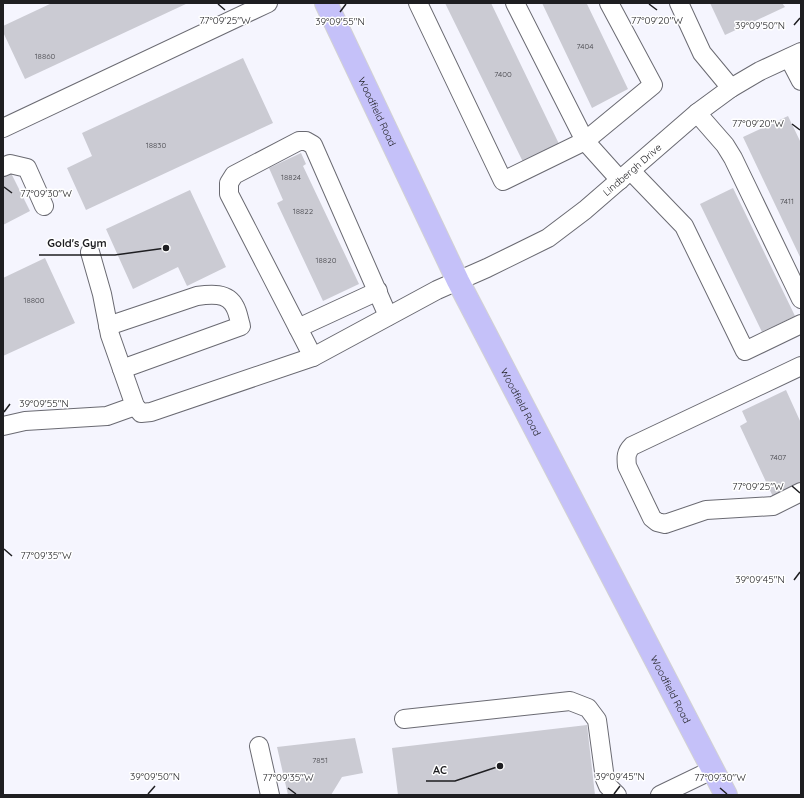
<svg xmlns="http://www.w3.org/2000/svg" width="804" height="798" viewBox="0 0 804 798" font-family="Quicksand,sans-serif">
<rect width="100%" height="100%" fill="#f5f5fe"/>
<path fill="#cbcbd3" d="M52,3H188L25,79L3,32V26Z
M445,3H491L560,146L524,164Z
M542,3H588L587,4L628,89L592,108Z
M710,3H782L785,7L725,35Z
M243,58L273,123L86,210L67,168L92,156L82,133Z
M788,116L801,143V259L743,137Z
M301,153L306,164L303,166L359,284L323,301L277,203L283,200L269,168Z
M10,171L30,211L3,225V174Z
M733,188L795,316L762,332L700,204Z
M190,190L226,267L187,286L178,267L133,289L106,229Z
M45,258L75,323L3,356V278Z
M786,390L801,423V489L775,501L740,426L747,422L742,411Z
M587,725L595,795H398L392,748Z
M355,738L363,773L342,777L331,795H288L277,747Z"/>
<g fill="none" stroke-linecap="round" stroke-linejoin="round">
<defs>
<g id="minor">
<path d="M418,3L503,181L585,141L653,85L609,3"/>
<path d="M515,3L585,141L620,180"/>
<path d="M679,3L702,53L731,88"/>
<path d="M789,58L801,81"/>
<path d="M697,113L725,145L733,158L801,299"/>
<path d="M3,128L268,3"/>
<path d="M3,167L10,164L27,168L44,206"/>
<path d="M631,171L684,226L745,351L801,324"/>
<path id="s1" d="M90,252L102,294L110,335L135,406L141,413L151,412L313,357L437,290L487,268L548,238L585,210L697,113L731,88L760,71L801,52"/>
<path d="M108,326L197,296C210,294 228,292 235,307C238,312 239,320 241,326L122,369"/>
<path d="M298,328L378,291"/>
<path d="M313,357L229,194V183L234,175L299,141H306L313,145L388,316"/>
<path d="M801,366L632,446C626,452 626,457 627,466L652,518L657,522L665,524L706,510L773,506L801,492"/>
<path d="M3,426L25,421L107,416L135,406"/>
<path d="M404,719L570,701L588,708L597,720L605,779L608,786L617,795"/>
<path d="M259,746L270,795"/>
<path d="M660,795L712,770"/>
</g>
<g id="major">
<path id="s2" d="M326,3L458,281L726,795"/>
</g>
</defs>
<use href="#minor" stroke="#6a6a72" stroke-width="20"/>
<use href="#major" stroke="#d2d2d3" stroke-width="24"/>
<use href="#minor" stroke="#fff" stroke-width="18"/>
<use href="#major" stroke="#c5c1f9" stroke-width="22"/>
</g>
<path fill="none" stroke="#1e1e21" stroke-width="1.5" d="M218,4L225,10M649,4L657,10M340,12L346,4M794,25L800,18M792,124L800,130M4,187L12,193M4,412L10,404M792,486L800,493M4,549L12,556M794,580L800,572M288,788L296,794M720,788L727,794M148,794L155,786M614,794L620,786"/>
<g text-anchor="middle" stroke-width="3" stroke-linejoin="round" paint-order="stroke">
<g font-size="8" fill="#49494e">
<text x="585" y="49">7404</text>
<text x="45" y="59">18860</text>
<text x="503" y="77">7400</text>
<text x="156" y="148">18830</text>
<text x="291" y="180">18824</text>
<text x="787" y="204">7411</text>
<text x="303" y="214">18822</text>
<text x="326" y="263">18820</text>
<text x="34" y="303">18800</text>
<text x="778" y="460">7407</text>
<text x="320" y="763">7851</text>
</g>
<g font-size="10" fill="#1e1e21" stroke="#fff">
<text dy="4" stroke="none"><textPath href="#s2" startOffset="120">Woodfield Road</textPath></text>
<text dy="4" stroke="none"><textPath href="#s1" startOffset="723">Lindbergh Drive</textPath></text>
<text dy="4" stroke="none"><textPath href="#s2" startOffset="444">Woodfield Road</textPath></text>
<text dy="4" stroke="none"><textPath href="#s2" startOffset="768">Woodfield Road</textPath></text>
</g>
</g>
<g font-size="10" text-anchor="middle" fill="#1e1e21" stroke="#fff" stroke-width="3" stroke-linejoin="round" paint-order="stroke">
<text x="225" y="24">77°09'25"W</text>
<text x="657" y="24">77°09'20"W</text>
<text x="340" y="25">39°09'55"N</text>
<text x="760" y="29">39°09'50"N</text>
<text x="758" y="127">77°09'20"W</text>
<text x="46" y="197">77°09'30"W</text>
<text x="44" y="407">39°09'55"N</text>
<text x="758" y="490">77°09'25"W</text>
<text x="46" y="559">77°09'35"W</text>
<text x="760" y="583">39°09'45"N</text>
<text x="155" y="780">39°09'50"N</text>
<text x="620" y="780">39°09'45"N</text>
<text x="288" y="781">77°09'35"W</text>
<text x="720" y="781">77°09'30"W</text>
</g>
<path fill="none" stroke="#1e1e21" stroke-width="1.5" d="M166 248L115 255H39M500 766L455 781H426"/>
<g fill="#1e1e21" stroke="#fff" stroke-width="1.5">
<circle cx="166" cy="248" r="4"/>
<circle cx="500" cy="766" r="4"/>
</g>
<g font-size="11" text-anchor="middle" font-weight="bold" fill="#1e1e21" stroke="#fff" stroke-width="3" stroke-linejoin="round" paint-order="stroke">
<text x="77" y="247">Gold's Gym</text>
<text x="440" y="774">AC</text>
</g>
<rect width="804" height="798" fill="none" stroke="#1e1e21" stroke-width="8"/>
</svg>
